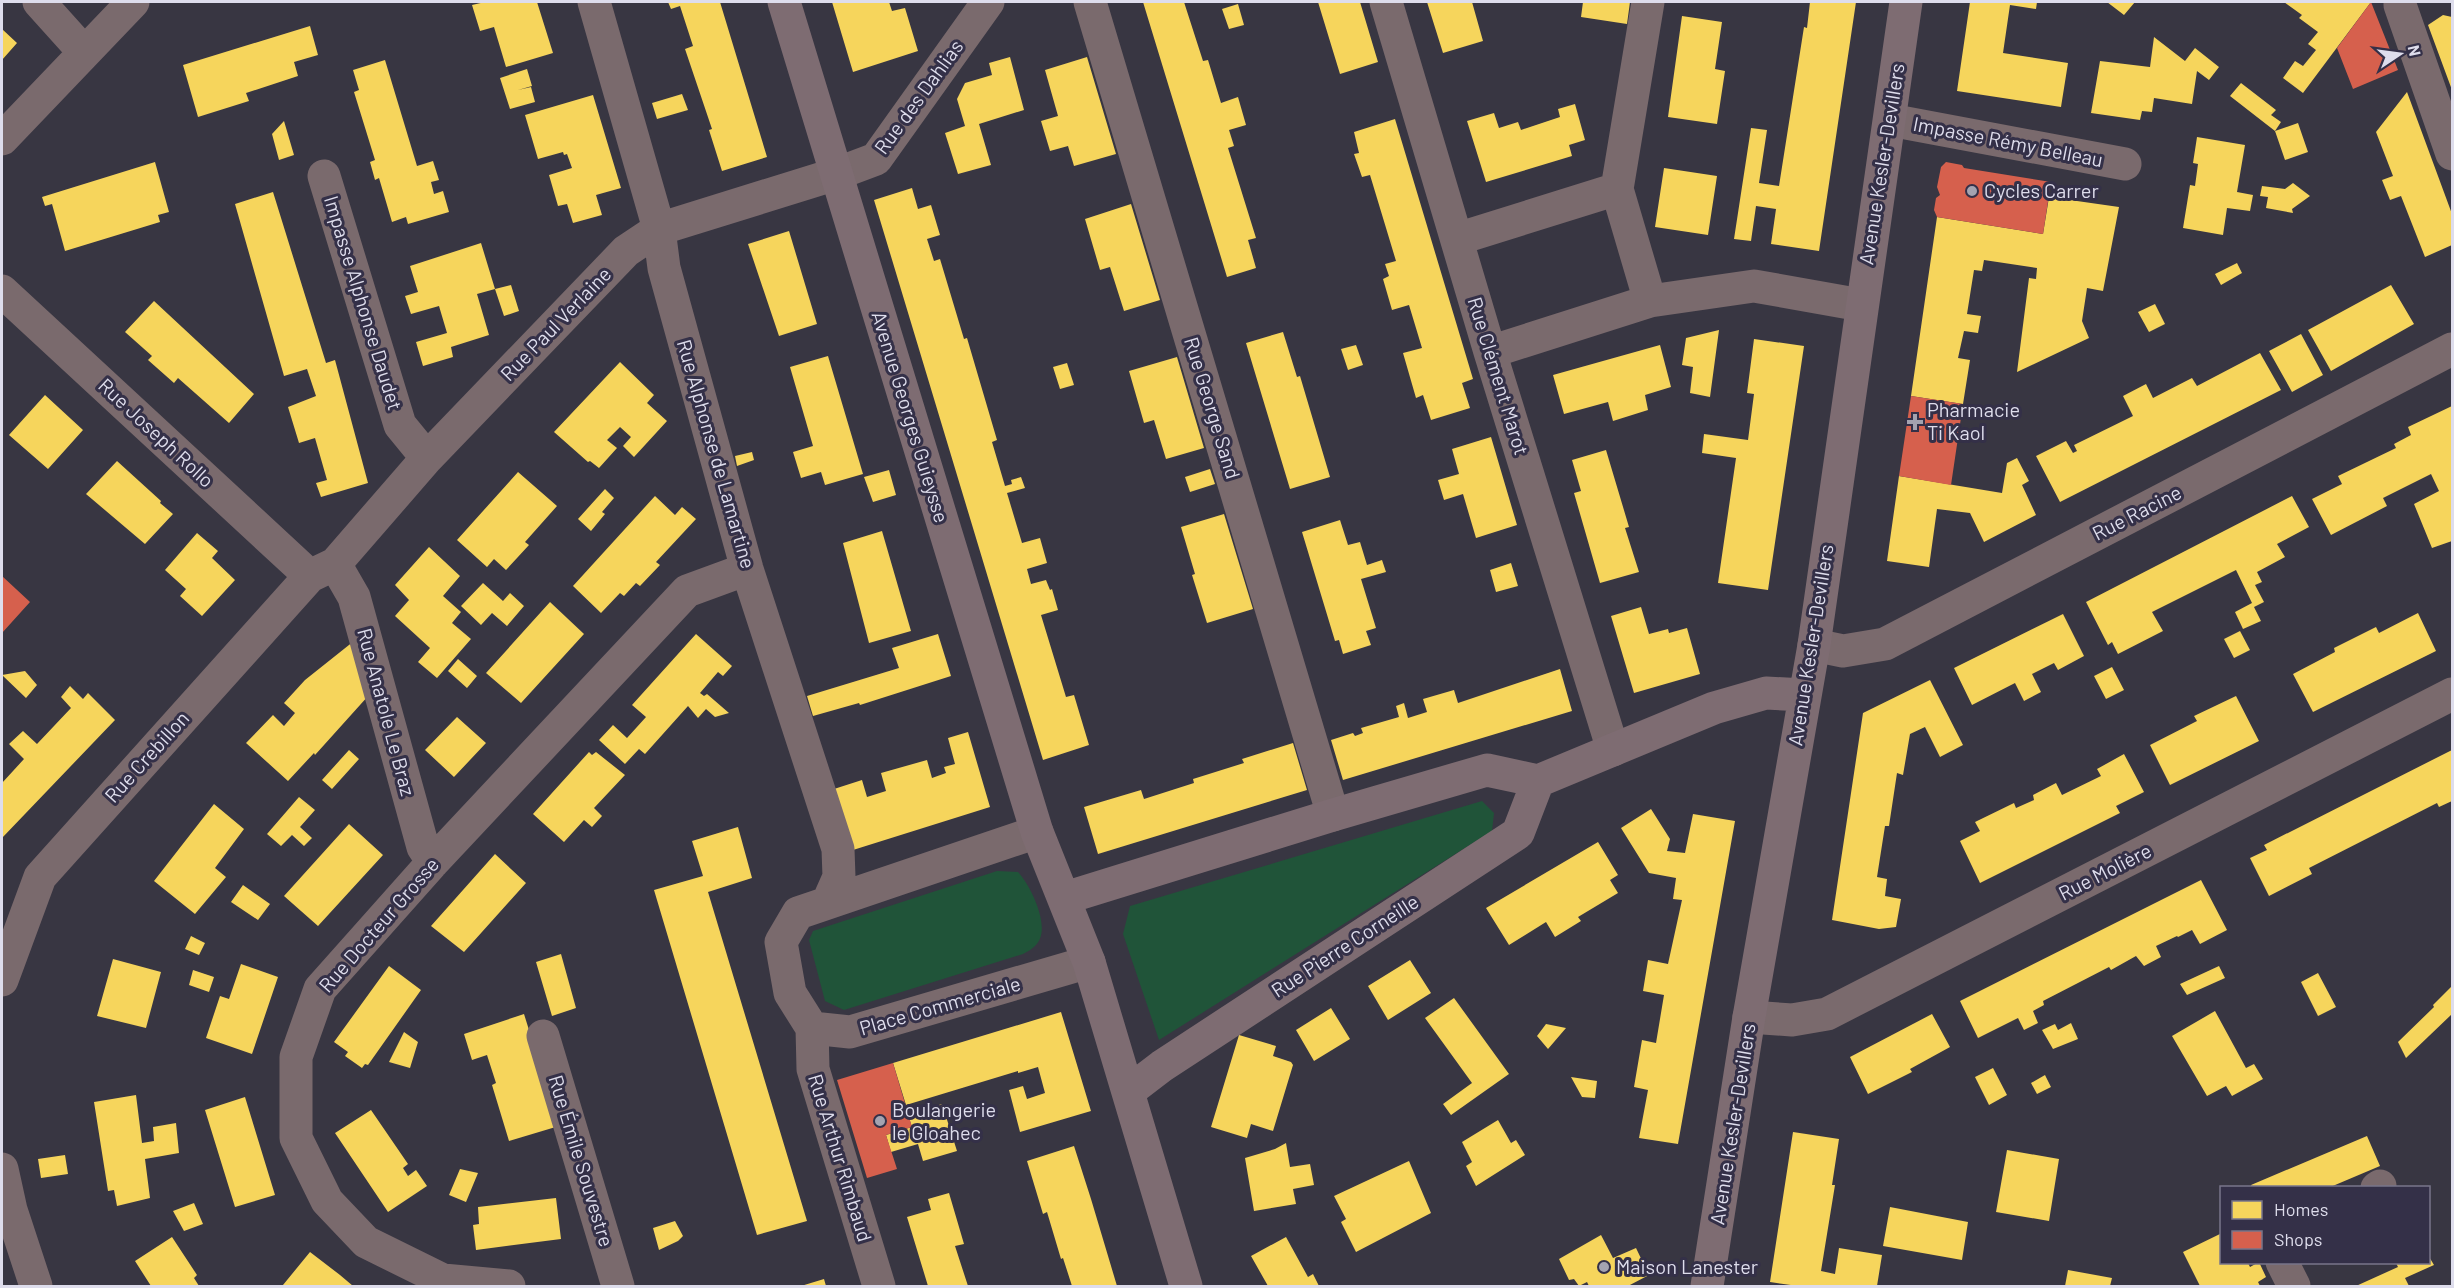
<svg xmlns="http://www.w3.org/2000/svg" width="2454" height="1288" viewBox="0 0 2454 1288" font-family="Barlow,sans-serif">
<rect width="100%" height="100%" fill="#383642"/>
<path fill="#205439" d="M1482,801L1494,813L1492,831L1159,1040L1123,934L1130,906Z
M997,871L1018,872C1031,886 1053,930 1035,946C1032,949 1027,952 1023,954L844,1010L825,1001L809,940L813,931Z"/>
<path fill="#f6d55c" d="M485,2H537L553,53L506,67L494,27L480,31L472,5Z
M668,2H720L767,157L722,171L709,130L712,129L685,49L693,46L680,6L671,9Z
M832,2H889L892,11L905,8L918,51L853,72Z
M1143,2H1184L1203,61L1208,60L1221,103L1238,97L1246,125L1229,130L1234,146L1228,148L1256,238L1248,240L1256,268L1227,277Z
M1318,2H1360L1378,62L1340,74Z
M1427,2H1472L1483,41L1443,53Z
M1583,2H1630L1627,24L1581,17Z
M1810,2H1856L1819,251L1771,244L1776,209L1756,206L1751,241L1734,239L1751,128L1767,130L1759,183L1779,186L1804,27L1807,28Z
M1970,2H2037L2036,9L2010,5L2003,53L2068,63L2061,107L1957,91Z
M2107,2H2135L2124,15Z
M2284,2H2371L2303,93L2283,78L2295,61L2303,66L2316,50L2308,44L2318,32L2299,18L2302,15Z
M1238,4L1244,25L1229,29L1222,9Z
M2443,15L2452,17V90L2428,25Z
M1682,16L1722,22L1715,69L1725,71L1717,124L1668,117Z
M310,26L318,55L294,62L298,76L246,93L249,101L198,117L183,65Z
M2,29L17,43L2,60Z
M2154,37L2185,61L2195,48L2219,67L2209,80L2197,71L2192,104L2154,98L2152,112L2142,111L2140,120L2091,113L2100,61L2150,67Z
M1010,57L1024,110L979,124L991,165L958,174L945,133L965,126L957,99L965,83L992,75L989,63Z
M1087,57L1116,154L1074,166L1068,146L1050,151L1041,121L1058,116L1045,70Z
M385,60L417,166L433,161L439,180L431,182L434,194L443,191L449,212L408,224L406,217L392,222L379,178L375,180L370,162L375,160L354,92L359,90L353,70Z
M527,69L532,86L518,90L531,87L535,102L510,109L500,78Z
M2241,83L2276,110L2271,115L2281,122L2275,131L2298,123L2308,152L2285,160L2275,131L2230,96Z
M2407,92L2452,214V245L2425,257L2401,196L2390,200L2382,180L2393,176L2376,132Z
M682,94L688,110L657,119L652,103Z
M593,95L621,188L596,195L602,215L573,223L567,204L558,206L549,175L572,168L567,154L564,155L563,152L538,159L525,115Z
M1575,104L1585,140L1569,145L1572,156L1486,182L1467,121L1494,113L1499,128L1518,122L1521,130L1560,117L1558,109Z
M1395,119L1473,379L1462,383L1470,408L1431,420L1423,395L1416,398L1403,353L1422,348L1409,305L1392,310L1383,279L1389,276L1385,264L1396,261L1370,175L1362,177L1354,154L1359,153L1354,132Z
M284,121L294,155L279,160L272,134Z
M2197,137L2245,145L2237,192L2253,195L2250,211L2227,208L2223,235L2183,228L2190,185L2195,186L2198,164L2193,163Z
M155,162L169,212L158,215L160,222L65,251L52,204L45,206L42,197Z
M1664,168L1717,176L1708,235L1655,227Z
M2293,183L2310,196L2292,209L2293,213L2266,208L2268,197L2260,196L2262,186L2285,189Z
M912,188L918,209L931,205L940,235L927,239L934,261L940,259L964,339L967,338L997,440L992,442L1005,486L1012,484L1011,480L1021,477L1025,488L1007,493L1022,543L1040,538L1047,563L1027,569L1031,584L1046,580L1050,590L1052,589L1058,610L1041,615L1066,697L1074,695L1089,745L1043,760L874,200Z
M273,192L326,363L335,360L368,483L321,497L316,483L327,480L315,438L299,443L288,407L316,396L307,369L284,376L235,204Z
M2049,197L2119,207L2103,291L2087,288L2082,321L2089,338L2017,372L2029,278L2036,279L2037,268L1984,260L1982,271L1974,270L1967,314L1981,316L1978,333L1964,331L1958,358L1970,360L1963,404L1911,396L1937,217L2043,234Z
M1131,204L1160,300L1124,311L1110,267L1100,270L1085,219Z
M789,231L817,324L779,336L748,244Z
M481,243L495,289L477,294L489,335L451,347L453,357L423,366L416,342L447,333L439,306L411,314L405,296L418,292L410,266Z
M2237,263L2242,273L2221,285L2215,274Z
M511,285L519,311L504,316L495,289Z
M2391,285L2414,324L2331,371L2308,330Z
M154,301L254,394L229,423L178,378L174,383L148,360L152,356L125,332Z
M2155,304L2165,324L2149,332L2138,312Z
M1719,330L1710,397L1690,393L1693,367L1682,365L1686,338Z
M1283,332L1297,377L1300,376L1330,477L1290,489L1246,343Z
M2301,334L2323,375L2292,392L2269,351Z
M1754,339L1804,346L1768,590L1718,583L1736,458L1702,453L1704,434L1748,440L1754,394L1747,393Z
M1356,345L1363,365L1348,370L1341,349Z
M1660,345L1671,387L1645,395L1648,410L1613,421L1608,402L1564,414L1553,375Z
M2260,353L2281,390L2060,502L2036,456L2066,441L2073,453L2077,451L2074,445L2133,416L2123,396L2146,384L2153,398L2192,378L2197,386Z
M828,356L863,474L825,485L821,472L801,478L793,452L813,446L790,367Z
M1177,357L1204,448L1166,459L1154,420L1144,423L1129,371Z
M620,362L654,395L647,403L667,421L634,457L623,446L631,437L620,427L607,440L617,448L599,468L590,461L588,462L554,432Z
M1067,363L1074,385L1060,389L1053,367Z
M45,395L83,430L48,469L9,435Z
M2452,406V541L2432,548L2414,504L2439,491L2431,474L2383,498L2387,506L2331,535L2312,499L2342,484L2338,476L2396,448L2394,444L2411,435L2408,427Z
M1491,437L1517,525L1476,538L1463,494L1444,500L1438,480L1459,474L1452,449Z
M1606,450L1629,527L1625,528L1639,572L1600,583L1574,493L1581,491L1572,460Z
M752,452L754,460L737,466L735,456Z
M2017,458L2029,481L2022,485L2036,515L1984,542L1970,513L1937,509L1929,567L1887,561L1899,476L2002,493L2007,463Z
M117,461L161,501L160,503L173,514L145,544L86,494Z
M1210,469L1215,484L1190,492L1185,477Z
M889,470L896,495L873,502L864,477Z
M518,472L557,506L525,542L529,545L506,570L494,559L487,567L457,540Z
M605,489L614,498L602,512L605,514L591,531L578,519Z
M655,496L675,515L682,507L696,519L656,562L660,565L640,586L636,583L624,596L620,593L601,613L573,586Z
M2292,496L2309,527L2277,544L2285,557L2257,572L2262,582L2255,585L2264,602L2254,607L2261,621L2243,629L2235,612L2252,603L2236,570L2152,612L2163,631L2118,654L2112,642L2108,645L2086,602Z
M1224,514L1253,609L1207,623L1192,575L1195,574L1181,527Z
M1340,520L1348,545L1360,542L1367,565L1382,560L1386,572L1361,579L1376,628L1366,631L1371,645L1343,654L1339,640L1335,641L1302,532Z
M882,531L911,631L869,643L843,543Z
M197,533L218,551L212,558L235,580L202,616L180,596L186,589L165,570Z
M429,547L460,576L443,596L461,612L452,623L471,639L437,678L418,662L430,648L395,616L409,600L395,585Z
M1511,563L1518,586L1496,592L1490,570Z
M483,583L503,601L510,593L524,606L507,626L492,613L481,625L461,606Z
M550,602L584,634L521,703L486,673Z
M1641,607L1649,634L1668,629L1669,633L1687,628L1700,674L1634,693L1611,616Z
M2418,613L2436,651L2313,712L2293,674L2335,652L2334,648L2376,627L2379,633Z
M2063,614L2084,656L2058,670L2054,663L2032,674L2041,692L2024,701L2015,683L1972,705L1954,668Z
M2240,631L2250,650L2234,658L2224,639Z
M696,634L732,666L723,676L718,672L700,693L704,696L707,694L729,713L715,717L706,709L698,718L688,706L645,754L639,749L625,764L599,740L613,725L627,738L646,717L632,705Z
M938,634L951,676L860,705L859,703L813,716L807,696L899,668L892,648Z
M354,641L369,695L315,755L314,753L288,781L246,743L273,715L284,726L295,713L284,703L305,680Z
M458,659L477,676L467,688L448,671Z
M2112,667L2124,690L2106,699L2094,676Z
M1560,669L1572,711L1343,780L1331,740L1353,733L1355,736L1363,733L1361,728L1399,717L1396,706L1404,703L1408,718L1427,712L1423,699L1454,690L1458,703Z
M25,671L37,685L26,698L2,675Z
M1930,680L1963,745L1940,757L1925,727L1910,734L1903,775L1897,773L1889,826H1885L1877,877L1887,879L1885,896L1901,899L1896,927L1879,929L1832,920L1863,713Z
M70,686L83,699L88,693L115,720L2,838V783L24,759L9,744L23,731L37,744L71,708L61,697Z
M2236,696L2259,741L2170,785L2150,745L2197,721L2194,716Z
M457,717L486,743L454,777L425,750Z
M968,732L990,807L853,850L834,789L862,780L867,797L886,791L881,773L927,760L932,778L946,773L944,767L955,764L948,738Z
M1293,743L1307,790L1098,854L1084,807L1141,790L1144,799L1194,783L1193,779L1244,763L1242,759Z
M349,750L359,759L332,789L322,780Z
M2452,750V801L2439,807L2437,803L2309,868L2312,874L2269,896L2250,858L2267,850L2264,845Z
M589,752L592,755L596,752L625,775L594,808L602,816L592,827L584,820L564,842L533,814Z
M2124,754L2144,792L2116,806L2120,813L1980,883L1960,841L1980,831L1975,822L2014,803L2016,808L2034,800L2033,795L2056,783L2062,795L2101,776L2097,769Z
M299,797L315,810L300,827L312,838L304,846L292,835L281,846L267,834Z
M214,804L244,829L215,868L226,877L195,914L154,881Z
M1651,809L1670,839L1667,851L1685,853L1693,814L1735,821L1678,1144L1639,1138L1648,1090L1634,1087L1642,1040L1656,1043L1664,995L1643,991L1648,960L1668,964L1682,900L1673,899L1676,878L1649,873L1621,828Z
M349,824L383,855L318,926L284,896Z
M738,827L752,878L708,892L807,1221L757,1235L654,890L703,876L692,841Z
M1598,842L1618,875L1610,880L1618,893L1578,917L1581,921L1555,937L1546,922L1509,945L1486,908Z
M495,854L526,883L464,952L431,926Z
M2201,880L2227,930L2200,944L2192,930L2178,937L2177,936L2156,946L2161,957L2144,966L2136,956L2111,970L2109,967L2043,1001L2044,1005L2033,1011L2038,1023L2024,1030L2018,1018L1978,1038L1960,1001Z
M243,885L270,904L258,920L231,902Z
M191,936L205,943L199,955L185,949Z
M561,954L576,1008L552,1016L536,962Z
M113,959L161,972L146,1028L97,1016Z
M1410,960L1431,993L1388,1020L1368,986Z
M241,964L278,977L252,1054L206,1038L220,996L229,999Z
M389,966L421,990L368,1065L365,1064L362,1068L345,1056L348,1052L334,1042Z
M2219,966L2225,978L2187,995L2180,984Z
M193,970L214,977L209,992L189,985Z
M2318,973L2336,1007L2318,1016L2301,982Z
M2452,986V1014L2406,1058L2398,1042L2434,1007L2433,1005Z
M1454,998L1509,1074L1451,1115L1443,1104L1472,1083L1425,1018Z
M1331,1008L1350,1039L1314,1061L1296,1030Z
M2215,1011L2246,1068L2254,1064L2263,1079L2232,1096L2226,1086L2207,1096L2172,1036Z
M1061,1012L1091,1111L1020,1132L1009,1090L1023,1086L1027,1099L1045,1093L1038,1067L1018,1073V1071L906,1105L893,1063Z
M524,1014L559,1126L509,1141L492,1085L496,1083L487,1055L472,1060L464,1034Z
M1932,1014L1950,1047L1910,1069L1912,1072L1868,1094L1850,1057Z
M2071,1023L2078,1039L2053,1049L2042,1030L2055,1024L2058,1030Z
M1546,1024L1566,1028L1548,1049L1537,1036Z
M404,1032L418,1042L410,1068L389,1062Z
M1239,1035L1276,1046L1273,1056L1291,1062L1293,1065L1273,1131L1251,1124L1247,1138L1211,1127Z
M1993,1068L2007,1095L1989,1105L1975,1077Z
M2045,1075L2051,1087L2037,1094L2031,1083Z
M1571,1077L1597,1081L1595,1098L1582,1097Z
M136,1095L142,1143L154,1141L153,1127L176,1123L179,1153L145,1159L150,1198L117,1206L114,1190L108,1191L94,1102Z
M245,1097L275,1195L235,1207L205,1110Z
M942,1104L957,1151L923,1161L918,1144L891,1152L886,1135L912,1127L908,1115Z
M371,1110L408,1164L403,1168L408,1176L416,1170L427,1186L388,1212L335,1133Z
M1498,1120L1511,1143L1516,1140L1525,1155L1476,1186L1466,1166L1472,1162L1462,1142Z
M1793,1132L1839,1139L1832,1185H1835L1821,1271L1835,1274L1839,1248L1882,1255L1877,1286H1798L1770,1282Z
M2367,1136L2380,1166L2328,1188H2252L2251,1185Z
M1286,1143L1290,1167L1310,1164L1314,1185L1293,1189L1296,1204L1254,1211L1245,1158L1275,1149Z
M1074,1146L1091,1199L1117,1286H1072L1063,1258L1061,1259L1047,1212L1043,1214L1027,1161Z
M2007,1150L2059,1159L2049,1221L1996,1212Z
M65,1155L68,1174L41,1178L38,1159Z
M1409,1161L1431,1213L1356,1252L1341,1222L1346,1219L1334,1196Z
M460,1169L478,1173L466,1202L449,1195Z
M949,1193L964,1244L955,1246L968,1286H928L907,1217L931,1210L928,1199Z
M556,1198L561,1239L476,1250L473,1225L479,1224L478,1207Z
M194,1203L203,1224L184,1231L173,1211Z
M1890,1207L1968,1222L1962,1260L1883,1246Z
M675,1221L683,1236L678,1241L659,1250L653,1228Z
M2222,1233V1263H2248L2250,1267L2259,1262L2266,1277L2258,1282L2260,1286H2200L2183,1252Z
M1601,1235L1613,1258L1636,1248L1649,1275L1628,1286H1589L1587,1282L1579,1286L1574,1279L1569,1280L1559,1259Z
M172,1237L197,1275L194,1278L199,1286H151L135,1261Z
M1286,1237L1308,1277L1313,1274L1319,1286H1268L1251,1256Z
M310,1252L340,1275L353,1286H286L283,1285Z
M2428,1255L2434,1265L2405,1278L2409,1286H2356L2398,1267L2396,1263H2428Z
M2068,1270L2112,1278L2110,1286H2065Z
M824,1279L826,1286H801Z"/>
<path fill="#d6604d" d="M2371,2L2398,70L2353,89L2337,48Z
M1946,162L1962,165L1964,168L2051,182L2043,234L1937,217L1934,210L1936,198L1940,195L1937,187L1941,167Z
M1911,396L1963,404L1951,485L1899,476Z
M2,576L30,602L2,633Z
M893,1063L912,1127L886,1135L897,1169L867,1178L837,1080Z"/>
<g fill="none" stroke-linecap="round" stroke-linejoin="round">
<path stroke="#7a6a6d" stroke-width="33" d="M39,2L84,52
M594,2L659,229L664,268L747,569L838,849L839,877L828,902
M1090,2L1333,815
M1386,2L1490,352L1613,750
M1648,2L1617,189L1650,301
M2400,2V5L2452,154
M1890,120L2125,164
M2,139L133,2
M324,176L400,425L427,458
M1457,239L1617,189
M2,291L310,576
M1490,352L1650,301L1754,286L1861,305
M335,564L354,597L423,847L433,862
M1814,645L1843,651L1885,644L2452,349
M1037,832L798,913L781,942L790,993L812,1028L850,1032L1089,962
M2,980L40,877L310,576L335,564L427,458L626,251L659,229L836,174L876,159L988,2
M1749,1017L1792,1020L1827,1014L2452,694
M812,1028L813,1069L879,1286
M543,1036L618,1286
M2,1169L11,1210L36,1286
M2377,1188L2380,1186
M2282,1262L2294,1286
M509,1286L443,1280L366,1242L327,1201L296,1138V1057L320,989L433,862L687,591L747,569"/>
<path stroke="#7e6c72" stroke-width="33" d="M784,2L1037,832L1089,962L1186,1286
M1065,898L1333,815L1487,770L1538,781L1714,708L1766,693L1804,695
M1128,1092L1162,1066L1518,833L1538,781
M1707,1286L1749,1017L1814,645L1906,2"/>
</g>
<g fill="#a4a3b0" stroke="#343048" stroke-width="2">
<circle cx="1972" cy="191" r="6"/>
<path d="M1912 413h6v6h6v6h-6v6h-6v-6h-6v-6h6z"/>
<circle cx="880" cy="1121" r="6"/>
<circle cx="1604" cy="1267" r="6"/>
</g>
<g text-anchor="middle" stroke-width="6" stroke-linejoin="round" paint-order="stroke">
<g font-size="20" fill="#deddec" stroke="#343048">
<text transform="translate(919 97) rotate(-54)" y="7">Rue des Dahlias</text>
<text transform="translate(2008 142) rotate(11)" y="7">Impasse Rémy Belleau</text>
<text transform="translate(1882 164) rotate(-81)" y="7">Avenue Kesler-Devillers</text>
<text transform="translate(363 303) rotate(73)" y="7">Impasse Alphonse Daudet</text>
<text transform="translate(556 324) rotate(-46)" y="7">Rue Paul Verlaine</text>
<text transform="translate(1498 376) rotate(73)" y="7">Rue Clément Marot</text>
<text transform="translate(1212 408) rotate(73)" y="7">Rue George Sand</text>
<text transform="translate(910 417) rotate(73)" y="7">Avenue Georges Guieysse</text>
<text transform="translate(156 433) rotate(43)" y="7">Rue Joseph Rollo</text>
<text transform="translate(716 454) rotate(74)" y="7">Rue Alphonse de Lamartine</text>
<text transform="translate(2137 513) rotate(-27)" y="7">Rue Racine</text>
<text transform="translate(1811 645) rotate(-81)" y="7">Avenue Kesler-Devillers</text>
<text transform="translate(386 712) rotate(75)" y="7">Rue Anatole Le Braz</text>
<text transform="translate(147 757) rotate(-48)" y="7">Rue Crebillon</text>
<text transform="translate(2105 872) rotate(-27)" y="7">Rue Molière</text>
<text transform="translate(379 925) rotate(-49)" y="7">Rue Docteur Grosse</text>
<text transform="translate(1345 946) rotate(-33)" y="7">Rue Pierre Corneille</text>
<text transform="translate(940 1006) rotate(-16)" y="7">Place Commerciale</text>
<text transform="translate(1733 1124) rotate(-81)" y="7">Avenue Kesler-Devillers</text>
<text transform="translate(840 1158) rotate(73)" y="7">Rue Arthur Rimbaud</text>
<text transform="translate(581 1161) rotate(73)" y="7">Rue Émile Souvestre</text>
</g>
<g font-size="20" fill="#deddec" stroke="#343048" text-anchor="start">
<text x="1984" y="198">Cycles Carrer</text>
<text x="1927" y="417">Pharmacie<tspan x="1927" dy="23">Ti Kaol</tspan></text>
<text x="892" y="1117">Boulangerie<tspan x="892" dy="23">le Gloahec</tspan></text>
<text x="1616" y="1274">Maison Lanester</text>
</g>
</g>
<rect width="2454" height="1288" fill="none" stroke="#deddec" stroke-width="6"/>
<rect x="2220" y="1186" width="210" height="78" fill="#343048" stroke="#78758a" stroke-width="1.5"/>
<rect x="2232" y="1201" width="30" height="18" fill="#f6d55c" stroke="#78758a" stroke-width="1.5"/>
<text x="2274" y="1216" font-size="18" fill="#deddec">Homes</text>
<rect x="2232" y="1231" width="30" height="18" fill="#d6604d" stroke="#78758a" stroke-width="1.5"/>
<text x="2274" y="1246" font-size="18" fill="#deddec">Shops</text>
<g transform="translate(2400 54) rotate(77)" stroke="#343048" stroke-width="4.5" paint-order="stroke">
<path d="M0-4.5L10 22L0 15L-10 22Z" fill="#deddec"/>
<text y="-9" font-size="16" font-weight="bold" text-anchor="middle" fill="#deddec">N</text>
</g>
</svg>
